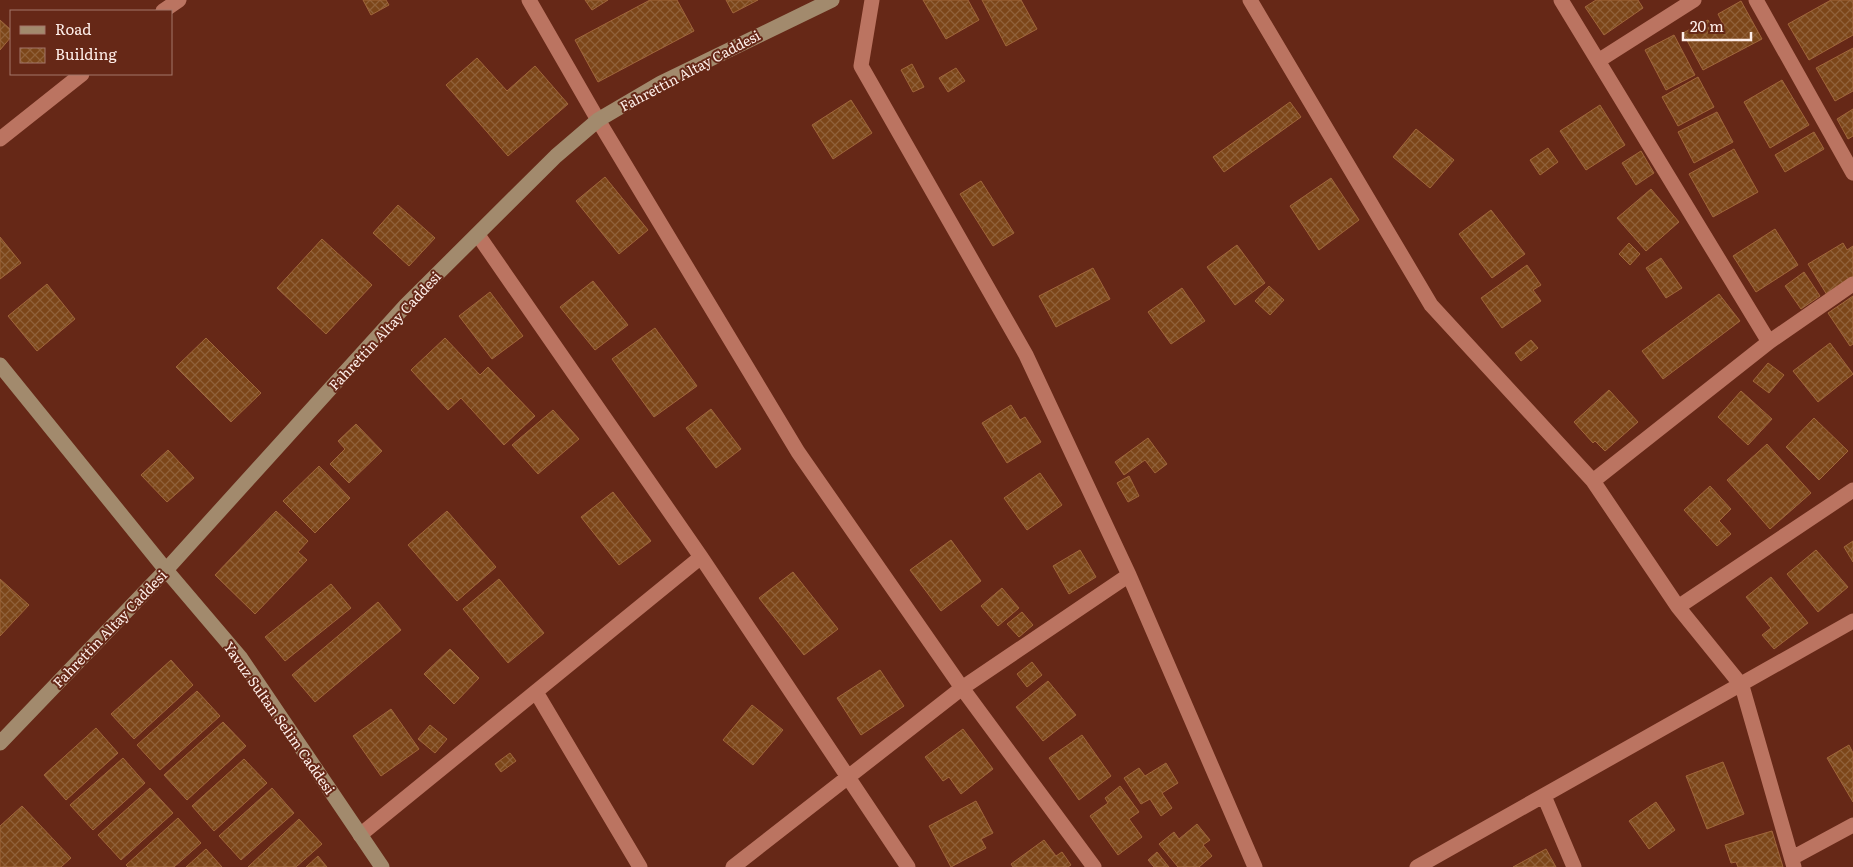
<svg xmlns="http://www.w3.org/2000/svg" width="1853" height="867" viewBox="0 0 1853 867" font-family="Literata,serif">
<defs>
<pattern id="building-cross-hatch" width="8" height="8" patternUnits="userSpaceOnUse" patternTransform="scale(1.25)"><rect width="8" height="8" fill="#7c4619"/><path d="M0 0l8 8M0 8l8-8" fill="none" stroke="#90613a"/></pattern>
</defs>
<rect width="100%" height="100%" fill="#662817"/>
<path fill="url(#building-cross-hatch)" stroke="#a0663b" d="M363,0H386L389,5L371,15Z
M585,0H608L592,10Z
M650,0H677L694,31L598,82L575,40Z
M726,0H758L733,13Z
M923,0H968L979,20L946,39Z
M982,0H1021L1037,29L1006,46Z
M1596,0H1638L1643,8L1604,35L1585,7Z
M1831,0H1853V35L1809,60L1788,24Z
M1741,1L1762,39L1703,70L1683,33L1708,20L1714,31L1724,26L1718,14Z
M0,20L11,30V37L0,50Z
M1674,35L1695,75L1666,90L1645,50Z
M1853,48V91L1835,101L1816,68Z
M477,58L507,91L535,66L568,104L508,156L446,85Z
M912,64L924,87L913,92L901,70Z
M956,68L965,81L948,92L939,78Z
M1698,77L1714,107L1678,126L1662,97Z
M1782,80L1809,125L1770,148L1744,102Z
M851,100L872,133L833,159L812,125Z
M1290,102L1301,117L1224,172L1213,157Z
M1600,105L1625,145L1586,170L1560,131Z
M1853,109V136L1848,139L1837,119Z
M1717,112L1733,142L1694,163L1678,132Z
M1416,129L1454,160L1430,188L1393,157Z
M1814,132L1824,149L1785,172L1775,155Z
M1548,148L1558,162L1540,175L1530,160Z
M1734,149L1758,192L1713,217L1689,174Z
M1641,151L1654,173L1636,185L1622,163Z
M605,177L648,230L619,254L576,201Z
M1331,178L1359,220L1319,250L1290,206Z
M981,181L1014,233L993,246L960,194Z
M1651,189L1679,222L1646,251L1617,218Z
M398,205L435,238L409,266L373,233Z
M1491,210L1525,254L1492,278L1459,234Z
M1775,229L1798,265L1756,292L1733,256Z
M0,237L21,263L0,279Z
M322,239L372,285L326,334L277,288Z
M1629,243L1640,254L1630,265L1619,254Z
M1843,243L1847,250L1853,246V279L1827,295L1808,264Z
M1237,245L1265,283L1235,305L1207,267Z
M1661,258L1682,288L1666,298L1646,268Z
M1527,265L1541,285L1533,290L1541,301L1502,328L1481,298Z
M1093,268L1110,299L1056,327L1039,296Z
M1804,272L1820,296L1801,309L1785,286Z
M593,281L628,325L595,350L560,307Z
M47,284L75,319L37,351L8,316Z
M1269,286L1284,300L1270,315L1255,301Z
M1182,288L1205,321L1171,344L1148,312Z
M490,292L523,336L492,359L459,316Z
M1719,294L1740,321L1663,379L1642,351Z
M1853,296V344L1850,346L1828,313Z
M655,328L697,386L654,417L612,359Z
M206,338L261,393L231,422L176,367Z
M445,338L480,375L488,367L535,416L504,445L461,398L448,410L411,370Z
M1531,340L1538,348L1521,361L1515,353Z
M1830,343L1853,374L1818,402L1793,371Z
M1768,363L1784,375L1769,393L1753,381Z
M1609,390L1638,422L1605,451L1595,441L1593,443L1574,422Z
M1741,391L1772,419L1748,445L1718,417Z
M1011,405L1020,420L1025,417L1041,442L1007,463L982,423Z
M711,409L741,449L716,468L686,428Z
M553,410L579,439L538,474L512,445Z
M1814,418L1848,451L1819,480L1786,447Z
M356,424L382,451L349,483L330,464L345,449L338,441Z
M1148,438L1167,464L1155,473L1145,460L1124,475L1115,462Z
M1767,444L1811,493L1770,529L1727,480Z
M168,450L194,478L167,502L141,475Z
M319,466L350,498L315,533L283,501Z
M1040,473L1062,505L1027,530L1004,498Z
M1129,476L1139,496L1128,502L1117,483Z
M1710,486L1731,509L1719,521L1731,534L1717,546L1684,510Z
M613,492L651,541L619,565L581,517Z
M276,511L308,541L298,552L307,560L255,614L215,575Z
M447,511L496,567L457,601L408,545Z
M951,540L981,581L941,611L910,570Z
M1853,541V562L1844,547Z
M1080,550L1096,577L1069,594L1053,566Z
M1816,550L1848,587L1818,612L1787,574Z
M793,572L838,629L804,655L759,598Z
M1771,577L1808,623L1774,649L1762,635L1771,628L1746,597Z
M0,579L29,605L0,636Z
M499,579L544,633L508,663L463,609Z
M331,584L351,608L285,661L265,637Z
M1002,588L1019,608L998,626L981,606Z
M378,602L401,630L315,702L292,675Z
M1022,612L1033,625L1019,637L1007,624Z
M450,649L479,678L454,704L424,674Z
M171,660L193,685L134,739L111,714Z
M1032,662L1042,675L1027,687L1017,674Z
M880,670L904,706L861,735L837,698Z
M1048,681L1076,715L1043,741L1016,707Z
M197,691L220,716L160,770L137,745Z
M752,705L783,730L753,765L723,740Z
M391,709L419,749L381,776L353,736Z
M223,722L246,746L187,800L164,775Z
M430,725L447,739L435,753L418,739Z
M96,728L118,753L66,800L44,775Z
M963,729L993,769L961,794L949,777L943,781L925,757Z
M1082,735L1111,776L1079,800L1049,758Z
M1849,745L1853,753V802L1827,758Z
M510,753L516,761L501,772L495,764Z
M123,758L145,783L93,830L70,805Z
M244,759L267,783L214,831L192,806Z
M1723,762L1744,814L1707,829L1686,776Z
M1166,763L1178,783L1162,793L1172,808L1161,816L1150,799L1141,804L1124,778L1139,768L1145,776Z
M1120,786L1139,812L1129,819L1142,837L1118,855L1090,816L1108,803L1105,798Z
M150,788L173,813L121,860L98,835Z
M272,788L294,813L241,860L219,836Z
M976,801L993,833L981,839L986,848L951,867L929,826Z
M1656,802L1675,830L1649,849L1629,821Z
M22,806L71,858L61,867H0V826Z
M178,818L201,843L174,867H128L126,865Z
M299,819L322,844L296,867H248Z
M1197,824L1210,840L1203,845L1212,856L1199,867H1178L1159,844L1174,832L1179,839Z
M1772,831L1783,867H1738L1736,862L1731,863L1725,845Z
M1044,840L1056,856L1062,852L1071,865L1068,867H1013L1011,864Z
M206,849L222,867H186Z
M1546,849L1556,867H1513Z
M1157,852L1169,867H1154L1148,860Z
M318,856L327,867H306Z"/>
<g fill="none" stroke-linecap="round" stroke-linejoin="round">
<path stroke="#bb7461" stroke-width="15" d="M529,0L598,120L798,452L962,688L1094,867
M872,0L861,66L1026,355L1129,575L1255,867
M1250,0L1431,305L1593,481L1678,607L1742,686L1794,867
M1561,0L1769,342
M1756,0L1853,173
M163,11L179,0
M1598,61L1694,0
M0,139L82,74
M478,235L701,557L908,867
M1593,481L1769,342L1853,284
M1678,607L1853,490
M536,692L640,867
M1544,796L1574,867
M360,835L701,557
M1792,858L1853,825
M733,867L962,688L1129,575
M1417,867L1853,621"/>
<path stroke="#a28a6d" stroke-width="15" d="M0,365L166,570L240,657L382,867
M0,743L166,570L406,305L556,156L598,120L661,83L832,0"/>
</g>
<g text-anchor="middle" stroke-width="4" stroke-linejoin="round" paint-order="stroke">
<g font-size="14" fill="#feeee9" stroke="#662817">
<text transform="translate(690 71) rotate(-28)" y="5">Fahrettin Altay Caddesi</text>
<text transform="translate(385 331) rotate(-47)" y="5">Fahrettin Altay Caddesi</text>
<text transform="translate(110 629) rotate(-46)" y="5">Fahrettin Altay Caddesi</text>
<text transform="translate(279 718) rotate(55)" y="5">Yavuz Sultan Selim Caddesi</text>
</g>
</g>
<rect x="10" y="10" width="162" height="65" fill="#662817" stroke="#a3776b"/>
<rect x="20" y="26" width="25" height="8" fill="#a28a6d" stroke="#a3776b"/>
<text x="55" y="35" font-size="15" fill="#feeee9">Road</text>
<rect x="20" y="48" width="25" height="15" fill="url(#building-cross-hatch)" stroke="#a3776b"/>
<text x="55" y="60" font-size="15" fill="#feeee9">Building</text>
<path d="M1683 32v8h68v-8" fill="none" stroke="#feeee9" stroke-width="2.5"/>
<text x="1690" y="32" font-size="15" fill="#feeee9" stroke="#662817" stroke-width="4" paint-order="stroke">20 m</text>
</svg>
